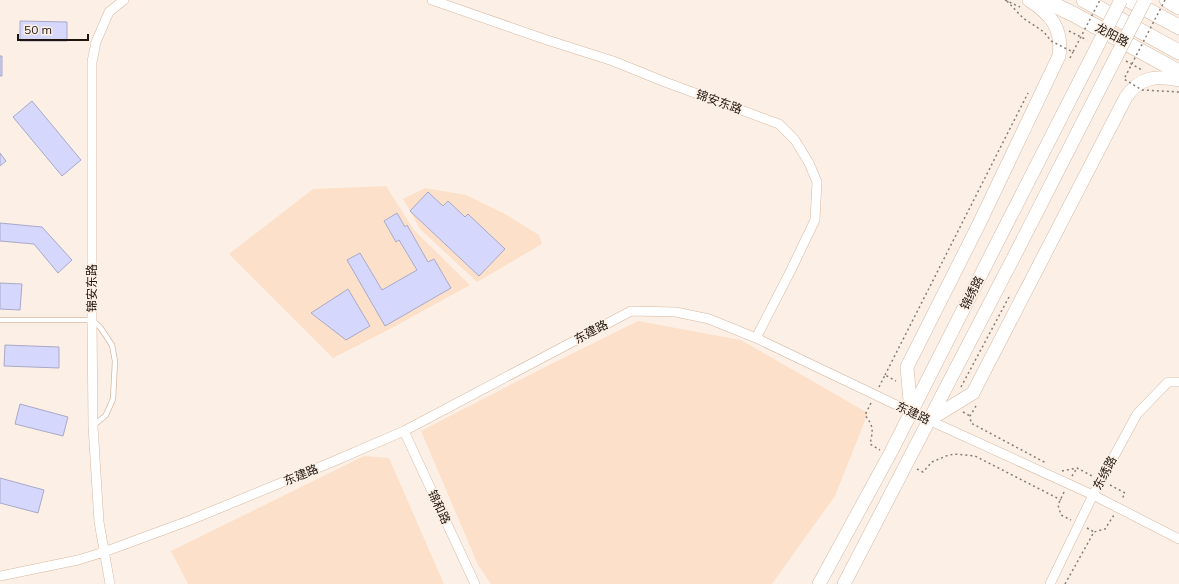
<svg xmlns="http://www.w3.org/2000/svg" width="1179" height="584" viewBox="0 0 1179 584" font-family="Mulish,'Noto Sans SC',sans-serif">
<rect width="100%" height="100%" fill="#fcf0e6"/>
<path fill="#fce0c9" d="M386,186L414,230L470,285L390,329L333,358L229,254L313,189Z
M425,188L466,195L507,215L539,235L542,244L477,282L420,229L403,199Z
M638,321L741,340L868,413L835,496L772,584H491L478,565L421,431L543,368Z
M364,456L389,458L444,584H188L171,551Z"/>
<path fill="#d6d7fc" stroke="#a8a9c8" d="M20,21L67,22V41H20Z
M0,56H2V76H0Z
M32,101L81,160L62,176L13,117Z
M0,153L6,161L0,166Z
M428,192L443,206L448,201L465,217L468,214L505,249L479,276L410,211Z
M397,213L405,227L407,225L428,262L434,259L451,288L385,326L347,260L360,253L382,290L417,270L399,240L396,242L384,221Z
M0,223L42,227L72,260L58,273L34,244L0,241Z
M0,283L22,284L20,310L0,309Z
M348,289L370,326L346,340L311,313Z
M5,345L59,347V368L4,366Z
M20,404L68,417L63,436L15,424Z
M0,478L44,490L38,513L0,503Z"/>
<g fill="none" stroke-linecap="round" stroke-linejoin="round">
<defs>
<path id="service" d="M0,320H92L100,327L112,345L115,361L113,399L106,415L93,426"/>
<path id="minor" d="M432,0L544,39L613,61L665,82L779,124L795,140L809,163L817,182L815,220L791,270L756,338
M404,431L475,584
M0,576L78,560L104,552L188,521L332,462L404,431L631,311L676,312L709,319L756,338L911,412L1093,495L1179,539
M110,584L99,522L93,426L92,320V62L96,42L109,12L124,0
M1050,584L1093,495L1137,414L1168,382H1179"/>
<path id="secondary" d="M911,412L907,367L979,224L1059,56C1063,29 1051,14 1029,0
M929,420L973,393L1126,97C1140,77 1156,75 1179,80
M819,584L891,452L1000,237
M844,584L1019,247"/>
<path id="primary" d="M1044,0L1073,14L1179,72
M1167,0L1179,7"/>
<path id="trunk" d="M1084,0L1179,52
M1129,0L1179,27"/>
</defs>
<use href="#service" stroke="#d5b8a2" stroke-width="6"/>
<use href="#minor" stroke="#d5b8a2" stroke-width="10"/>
<use href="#secondary" stroke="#d5b8a2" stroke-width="14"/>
<use href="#primary" stroke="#d5b8a2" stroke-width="16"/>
<use href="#trunk" stroke="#d5b8a2" stroke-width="16"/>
<path stroke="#867b72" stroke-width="1.5" stroke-dasharray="2 3" stroke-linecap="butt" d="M1005,0L1020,7
M1069,31L1087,40
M1070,58L1073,52
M1126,61L1142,70
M885,375L1028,93
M879,387L885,375L896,381
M961,387L1009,297
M871,403L865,415C874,427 873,430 870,444L880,450
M976,406L970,416L971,423L1046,463
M963,412L970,416
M917,469L923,472L932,462L946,456L954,454L975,456L1061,500
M1062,471L1077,468L1092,476
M1072,476L1077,468
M1110,485L1125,493L1122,499
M1064,492L1058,505L1061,515L1071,520
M1087,528L1094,532
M1065,584L1094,532L1105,529L1114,515"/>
<use href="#service" stroke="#fff" stroke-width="4.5"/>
<use href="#minor" stroke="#fff" stroke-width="9"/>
<use href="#secondary" stroke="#fff" stroke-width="13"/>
<use href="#primary" stroke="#fff" stroke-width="15"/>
<use href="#trunk" stroke="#fff" stroke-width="15"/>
<defs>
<path id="secondary-bridge" d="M1000,237L1121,0
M1019,247L1145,0"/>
</defs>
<use href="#secondary-bridge" stroke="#d5b8a2" stroke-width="14" stroke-linecap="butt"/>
<path stroke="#867b72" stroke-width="1.5" stroke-dasharray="2 3" stroke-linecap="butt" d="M1165,0L1124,79L1142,90L1179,92
M1007,1L1023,18L1044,32L1051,41L1073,52L1100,0"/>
<use href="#secondary-bridge" stroke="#fff" stroke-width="13"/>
</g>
<g text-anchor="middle" stroke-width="3.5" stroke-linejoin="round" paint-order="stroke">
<g font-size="12" fill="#1f150d" stroke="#fcf0e6">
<text transform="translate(1112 35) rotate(28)" y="4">龙阳路</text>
<text transform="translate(719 102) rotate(20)" y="4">锦安东路</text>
<text transform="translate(92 288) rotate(-90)" y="4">锦安东路</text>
<text transform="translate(972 293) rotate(-63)" y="4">锦绣路</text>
<text transform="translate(591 332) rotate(-28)" y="4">东建路</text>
<text transform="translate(913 413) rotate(25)" y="4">东建路</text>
<text transform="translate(1105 473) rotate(-62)" y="4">东绣路</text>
<text transform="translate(301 475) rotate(-22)" y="4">东建路</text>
<text transform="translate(439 507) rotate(65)" y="4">锦和路</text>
</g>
</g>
<path d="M18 34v6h70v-6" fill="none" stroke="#1f150d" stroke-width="2"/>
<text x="24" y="34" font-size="12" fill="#1f150d" stroke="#fcf0e6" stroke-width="3" paint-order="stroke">50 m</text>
</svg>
